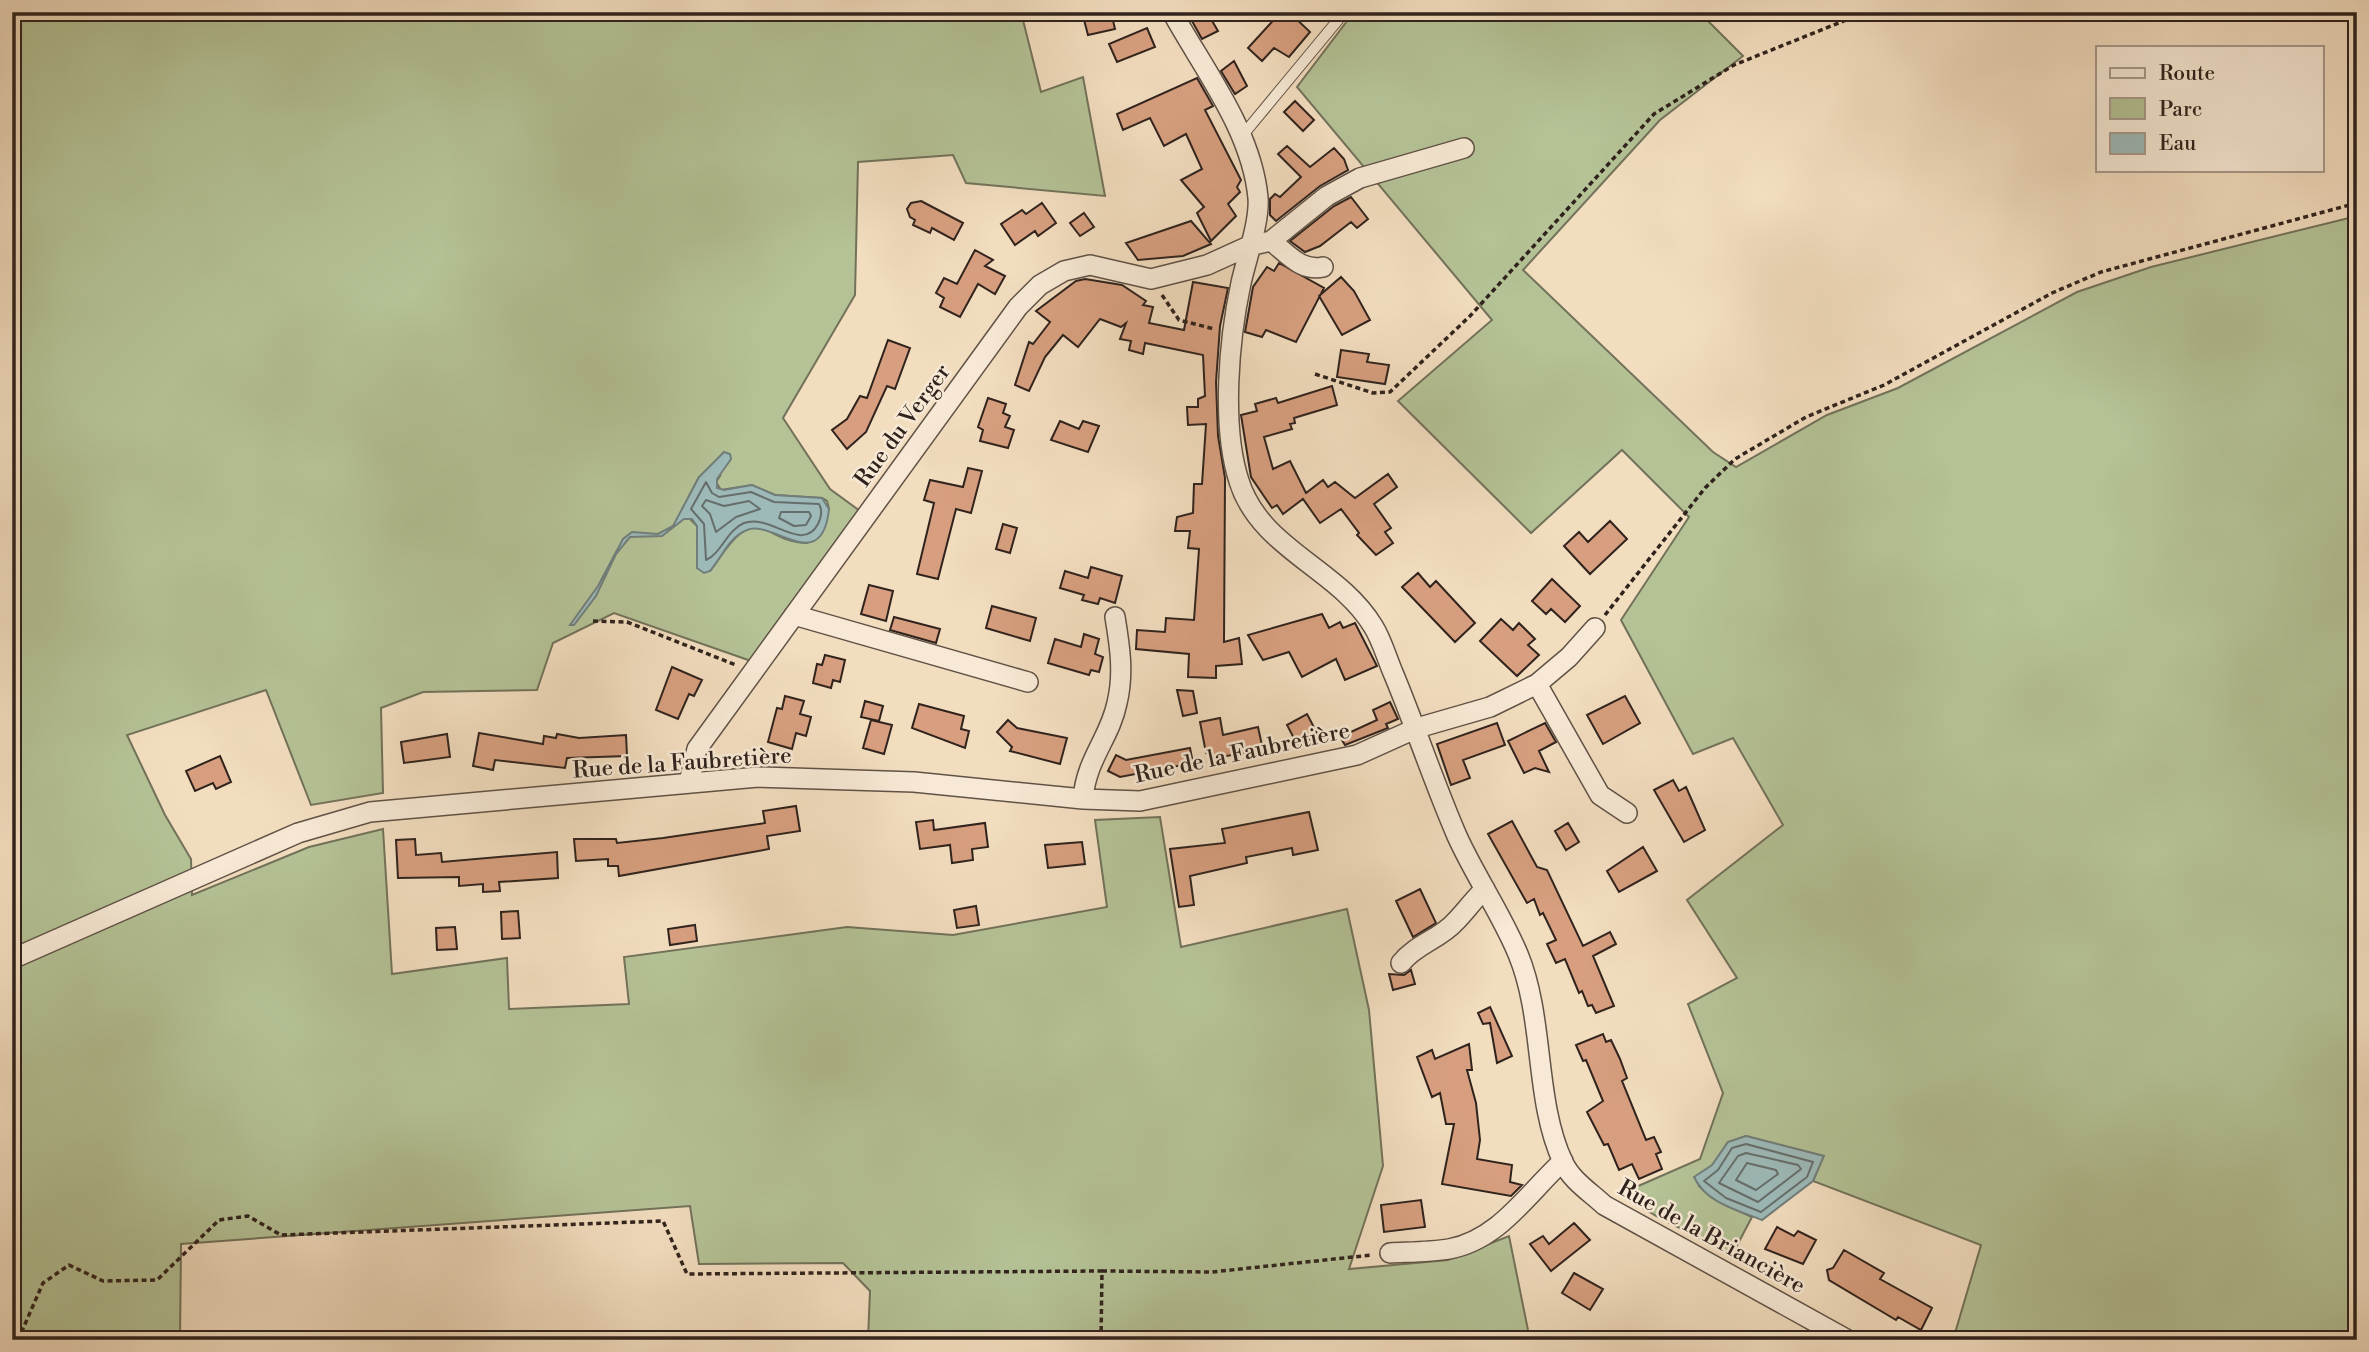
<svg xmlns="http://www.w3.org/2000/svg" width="2369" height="1352" viewBox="0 0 2369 1352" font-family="'Libre Bodoni',serif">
<rect width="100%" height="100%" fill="#f2ddbf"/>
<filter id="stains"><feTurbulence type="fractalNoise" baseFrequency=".00286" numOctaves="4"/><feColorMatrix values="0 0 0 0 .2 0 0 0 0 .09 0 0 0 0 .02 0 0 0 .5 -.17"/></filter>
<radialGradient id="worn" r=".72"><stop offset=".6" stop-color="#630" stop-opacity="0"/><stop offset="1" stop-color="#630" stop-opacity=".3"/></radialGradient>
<path fill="#b4c296" stroke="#72725a" stroke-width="2" fill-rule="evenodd" d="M12,12H1021L1041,92L1083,77L1105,196L966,183L953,155L858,162L855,295L783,418L830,489L860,511L751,661L614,613L553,643L537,690L423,692L381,708L383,793L311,805L266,690L127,735L165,815L191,859L192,895L309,847L383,829L392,974L507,958L509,1009L629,1004L624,957L847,927L953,935L1107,907L1095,820L1160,817L1181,947L1347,909L1369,1010L1383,1166L1349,1269L1448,1260L1509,1236L1530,1340H868L870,1291L843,1263L699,1264L690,1206L181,1244L180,1340H12ZM720,476L716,482L721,490L752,485L775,495L822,498L827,501L829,509L807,543C792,543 782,538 769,531C741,516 724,554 710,571L697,568V526L689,518H678L699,477Z
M1354,12H1699L1743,56L1660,120L1523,270L1713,452L1736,467L1827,415L1898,388L2077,292L2151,267L2357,216V1340H1953L1981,1245L1813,1181L1823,1156L1746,1136L1728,1142L1699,1186L1723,1204L1752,1217L1732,1255L1656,1216L1620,1194L1700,1159L1723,1093L1688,1004L1737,978L1687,900L1783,825L1733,738L1693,754L1621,620L1689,517L1622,450L1531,533L1398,401L1492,320L1297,87Z"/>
<path fill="#9dbab9" stroke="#717e7b" stroke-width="2" d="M724,452L730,454L731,459L717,479V488L724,490L752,485L775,495L822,498L829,509C822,577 772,519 747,530C729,537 722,557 710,571L704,573L697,568V526L692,519H684L662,536L630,537L616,554L596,596L574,625H570L598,586L623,539L632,532L658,534L673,526L699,477Z
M1746,1136L1824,1156L1813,1181L1762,1220C1737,1210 1706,1203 1694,1177L1712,1165L1728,1142Z"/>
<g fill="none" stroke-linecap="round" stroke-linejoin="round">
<path stroke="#666e6b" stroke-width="2" d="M706,482L712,493L719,497L751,492L774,502L819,504C823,511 821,518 818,524C802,554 770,513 744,523C727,530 721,554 706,560L704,524L691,509Z
M706,500L724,506L749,501L760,509L736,517L716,532L710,514L702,506Z
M781,512H809L811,516L806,525L794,526L779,518Z
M1746,1144L1813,1162L1807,1177L1761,1212L1726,1198L1704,1181L1718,1170L1732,1148Z
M1746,1153L1798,1165L1801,1169L1758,1202L1719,1183L1738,1156Z
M1747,1163L1776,1170L1778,1174L1756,1190L1736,1180Z"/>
</g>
<path fill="#d79f7f" stroke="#30231d" stroke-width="2" d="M1082,12H1111L1115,29L1088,35Z
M1187,12H1207L1218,31L1202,39Z
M1281,12H1289L1310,32L1289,57L1274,48L1262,61L1248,48Z
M1147,28L1155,47L1117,62L1109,44Z
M1234,61L1247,86L1235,94L1221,71Z
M1197,78L1213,106L1205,110L1241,180L1237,187L1240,192L1228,204L1236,216L1211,241L1197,213L1204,207L1181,180L1202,169L1186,134L1164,146L1150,118L1123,130L1117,114Z
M1295,101L1314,120L1303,131L1284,112Z
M1287,146L1310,167L1334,148L1344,159L1348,170L1320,186L1276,221L1270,215V199L1275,194L1280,197L1301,177L1278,154Z
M1351,197L1368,219L1357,228L1351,222L1320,246L1305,252L1290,241L1334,206Z
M921,201L963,223L954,240L932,228L930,233L913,225L915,220L910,217L907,209L911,203Z
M1042,203L1056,223L1038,236L1035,231L1015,245L1001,224L1022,210L1026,214Z
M1084,213L1094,227L1080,236L1070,223Z
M1191,221L1211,244L1183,256L1138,260L1126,243Z
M975,250L993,260L985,266L1005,276L995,294L978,284L960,317L940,307L944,298L936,293L944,278L957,284Z
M1279,263L1324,288L1296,342L1266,330L1262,337L1245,332L1253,287L1267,267L1274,271Z
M1341,277L1354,291L1370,320L1342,335L1319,296Z
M1085,279L1122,285L1146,301L1143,305L1153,307L1149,323L1184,330L1193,282L1228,288L1220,326L1216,382L1218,436L1225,478L1224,642L1239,638L1242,664L1216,666V678L1188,677L1189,654L1136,649L1137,630L1165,632L1166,618L1194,620L1199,549L1188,548L1190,531H1175L1177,517L1193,513L1194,484H1202L1206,424L1188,425L1187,407H1198V399L1205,396L1203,355L1145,343L1143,354L1129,350L1131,341L1120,339L1126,323L1121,327L1100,319L1078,347L1063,335L1045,357L1029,391L1015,385L1029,342L1033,344L1050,322L1036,311L1076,281Z
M888,340L910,348L895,389L887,386L866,432L847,449L832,430L847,419L860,396L867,398Z
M1341,350L1369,354L1367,362L1389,365L1385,384L1337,377Z
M1332,386L1337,405L1294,418L1295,423L1290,424L1292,429L1264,437L1273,469L1290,461L1306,493L1323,480L1328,487L1335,482L1355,498L1388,474L1397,487L1374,504L1391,528L1385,532L1393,543L1376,555L1357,535L1359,533L1341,509L1320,523L1303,499L1283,514L1277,505L1272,508L1251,477L1241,415L1257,411L1255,404L1276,398L1278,403Z
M988,398L1006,404L1003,413L1010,416L1005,427L1014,430L1008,448L980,441L983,430L978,427Z
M1060,421L1079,429L1083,421L1099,426L1088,452L1051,440Z
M968,468L982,471L971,513L956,509L938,579L917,574L934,503L924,500L930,480L963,487Z
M1610,521L1627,539L1590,574L1564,546L1579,532L1588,542Z
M1003,524L1017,528L1010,553L996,549Z
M1091,567L1122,576L1115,603L1100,598L1098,604L1082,600L1084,595L1060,588L1065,571L1088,578Z
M1418,573L1430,587L1436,581L1475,623L1455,642L1402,587Z
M1552,579L1580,606L1565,622L1551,609L1546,614L1532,601Z
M869,585L893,591L886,621L861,614Z
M992,606L1036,618L1030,641L986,628Z
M1322,614L1329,628L1340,622L1343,628L1355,623L1377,666L1345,680L1336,659L1302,677L1289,652L1263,660L1248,635Z
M894,617L940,629L936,643L890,630Z
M1501,619L1513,630L1519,623L1535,639L1528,645L1539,655L1517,676L1480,641Z
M1084,634L1099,639L1095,654L1103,657L1099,672L1091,670L1089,675L1048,663L1055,639L1081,647Z
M825,655L845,660L840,682L833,680L831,688L813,683L817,664L822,665Z
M672,667L702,680L694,696L689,694L678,719L656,710Z
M1177,690L1193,691L1197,713L1183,716Z
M785,696L804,701L800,714L811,717L806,736L796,733L792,749L768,742L777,708L782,709Z
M1625,696L1640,723L1603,744L1587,715Z
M865,701L883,706L879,721L861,717Z
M1390,702L1398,719L1386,724L1388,728L1345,745L1340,737L1377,720L1373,710Z
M919,704L964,716L961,729L969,731L965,748L912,728Z
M1307,714L1318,735L1298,746L1287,725Z
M1220,718L1223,735L1258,727L1263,750L1214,758L1206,753L1200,722Z
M871,720L892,725L884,754L863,748Z
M1008,720L1017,728L1067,738L1060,764L1010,751L1012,747L997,732Z
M1497,723L1505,745L1463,760L1470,778L1451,785L1437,744Z
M1545,723L1556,742L1539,751L1549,772L1535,768L1524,773L1508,741Z
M479,733L543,744L544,736L556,738L557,734L579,738L626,735L627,756L567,758L565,768L495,760L493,770L473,766Z
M447,734L450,757L404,763L401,742Z
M1190,748L1193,763L1120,777L1108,771L1116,755L1126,760Z
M220,756L231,782L216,789L213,783L195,791L186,771Z
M1673,780L1679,791L1686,787L1705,830L1684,842L1654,790Z
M796,806L800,831L767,836L769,849L619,876L618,866H608V859L576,861L574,839H616L617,843L663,838L765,823L763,811Z
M1309,812L1318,850L1293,855L1292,848L1246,857L1247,863L1190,876L1194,905L1179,907L1170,849L1225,843L1222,829Z
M933,820L934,830L985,823L988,847L972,849L973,860L952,863L950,845L920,849L916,822Z
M1512,821L1537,867L1547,870L1583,946L1610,932L1616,944L1593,956L1614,1006L1596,1013L1592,1005L1588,1006L1582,991L1579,993L1565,959L1556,963L1547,944L1556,940L1543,913L1540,915L1534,899L1527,903L1488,834Z
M1568,823L1579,842L1566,850L1555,831Z
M415,839L416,855L441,853L442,862L557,852L558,878L499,882L500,891L483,892V884L459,886V877L398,878L396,840Z
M1082,842L1085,864L1048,868L1045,845Z
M1643,847L1657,871L1619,892L1607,871Z
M1420,889L1436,923L1413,937L1396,901Z
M976,906L979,925L957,928L954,910Z
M518,911L520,938L502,939L501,912Z
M695,925L697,941L670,945L668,929Z
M455,927L457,949L437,950L436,928Z
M1411,970L1415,984L1393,990L1389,974L1404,975Z
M1490,1007L1512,1056L1497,1063L1490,1023L1483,1024L1478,1013Z
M1603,1034L1606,1042L1611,1040L1620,1059L1627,1078L1622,1081L1646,1140L1654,1137L1661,1152L1656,1154L1662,1169L1639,1179L1632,1164L1619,1170L1608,1144L1604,1145L1587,1112L1603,1101L1586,1060L1583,1061L1576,1045Z
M1469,1044L1472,1070H1467L1476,1103L1480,1140L1477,1159L1512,1165L1510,1182L1522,1185L1511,1196L1442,1184L1454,1124H1446L1440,1093L1432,1097L1417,1057L1432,1050L1435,1059Z
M1421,1200L1425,1227L1384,1232L1381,1205Z
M1574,1223L1590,1240L1551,1271L1530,1244L1543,1236L1549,1244Z
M1777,1227L1794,1236L1798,1231L1816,1240L1803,1264L1765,1249Z
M1844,1250L1884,1273L1880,1279L1932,1308L1921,1330L1898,1317L1896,1320L1829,1280L1827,1270L1833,1268Z
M1574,1273L1603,1289L1590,1310L1562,1293Z"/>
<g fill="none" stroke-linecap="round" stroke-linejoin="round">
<defs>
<path id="lane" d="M1242,136L1338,20L1340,12"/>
<path id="street" d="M1172,12C1204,70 1252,131 1258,198C1260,221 1246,260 1241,283C1229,339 1221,426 1239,481C1260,549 1338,568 1373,626C1382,640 1387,659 1394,675C1416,728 1434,783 1457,836C1475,876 1501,913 1518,954C1545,1019 1534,1100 1563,1162C1571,1180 1590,1192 1604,1205L1848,1340
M1271,241C1287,253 1301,272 1323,267
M794,615L1028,682
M1537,684L1600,795L1627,813
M689,782L697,749L1018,307L1040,285L1064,271L1090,265L1151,279L1207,265L1249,246L1271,241L1327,196L1360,178L1464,148
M1083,799C1086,759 1110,738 1117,703C1124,674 1120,647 1115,617
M12,959L298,833L370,812L758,777L914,782L1083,799L1140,801L1357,755L1417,728L1490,707L1537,684L1569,657L1595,628
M1401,963C1416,944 1440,939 1455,922C1466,911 1473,900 1485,889
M1390,1253C1409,1252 1430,1252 1449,1249C1499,1240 1528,1193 1563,1161"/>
</defs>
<use href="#lane" stroke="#605246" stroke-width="12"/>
<use href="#street" stroke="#605246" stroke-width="22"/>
<path stroke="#30231d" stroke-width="3.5" stroke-dasharray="5 3.5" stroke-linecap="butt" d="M1162,295L1179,320L1214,329
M1315,374L1373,393L1390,392L1470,316L1654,114L1734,65L1866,12
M1605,615L1705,488L1735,459L1806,417L1884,385L2052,293L2101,272L2357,203
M593,621L627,622L736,665
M1102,1271L1212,1272L1372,1255
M18,1340L43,1283L69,1265L103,1281L157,1280L219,1220L248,1216L281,1235L663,1221L687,1274L1102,1271L1101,1340"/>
<use href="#lane" stroke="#f7e9d5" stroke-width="10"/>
<use href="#street" stroke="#f7e9d5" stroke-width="19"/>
</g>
<g text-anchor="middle" stroke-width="5" stroke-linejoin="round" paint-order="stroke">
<g font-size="23" fill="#30231d" stroke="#f7e9d5">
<text transform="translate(902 425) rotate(-54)" y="8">Rue du Verger</text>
<text transform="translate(1242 752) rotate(-12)" y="8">Rue de la Faubretière</text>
<text transform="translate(682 762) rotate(-4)" y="8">Rue de la Faubretière</text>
<text transform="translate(1712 1236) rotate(29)" y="8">Rue de la Briancière</text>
</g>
</g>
<rect width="2369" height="1352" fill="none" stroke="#f2ddbf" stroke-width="42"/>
<rect x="14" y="14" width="2341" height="1324" fill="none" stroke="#30231d" stroke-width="3.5"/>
<rect x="21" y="21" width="2327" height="1310" fill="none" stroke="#30231d" stroke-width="2"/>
<rect x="2096" y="46" width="228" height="126" fill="#f7e9d5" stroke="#a79a8b" stroke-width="2"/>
<rect x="2110" y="68" width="35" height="10" fill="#f7e9d5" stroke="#a79a8b" stroke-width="2"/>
<text x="2159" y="80" font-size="21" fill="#30231d">Route</text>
<rect x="2110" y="98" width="35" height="21" fill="#b4c296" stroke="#a79a8b" stroke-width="2"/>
<text x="2159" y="116" font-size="21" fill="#30231d">Parc</text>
<rect x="2110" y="133" width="35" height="21" fill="#9dbab9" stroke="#a79a8b" stroke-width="2"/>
<text x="2159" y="150" font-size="21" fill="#30231d">Eau</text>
<rect width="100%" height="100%" filter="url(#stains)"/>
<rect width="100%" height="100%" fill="url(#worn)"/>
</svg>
